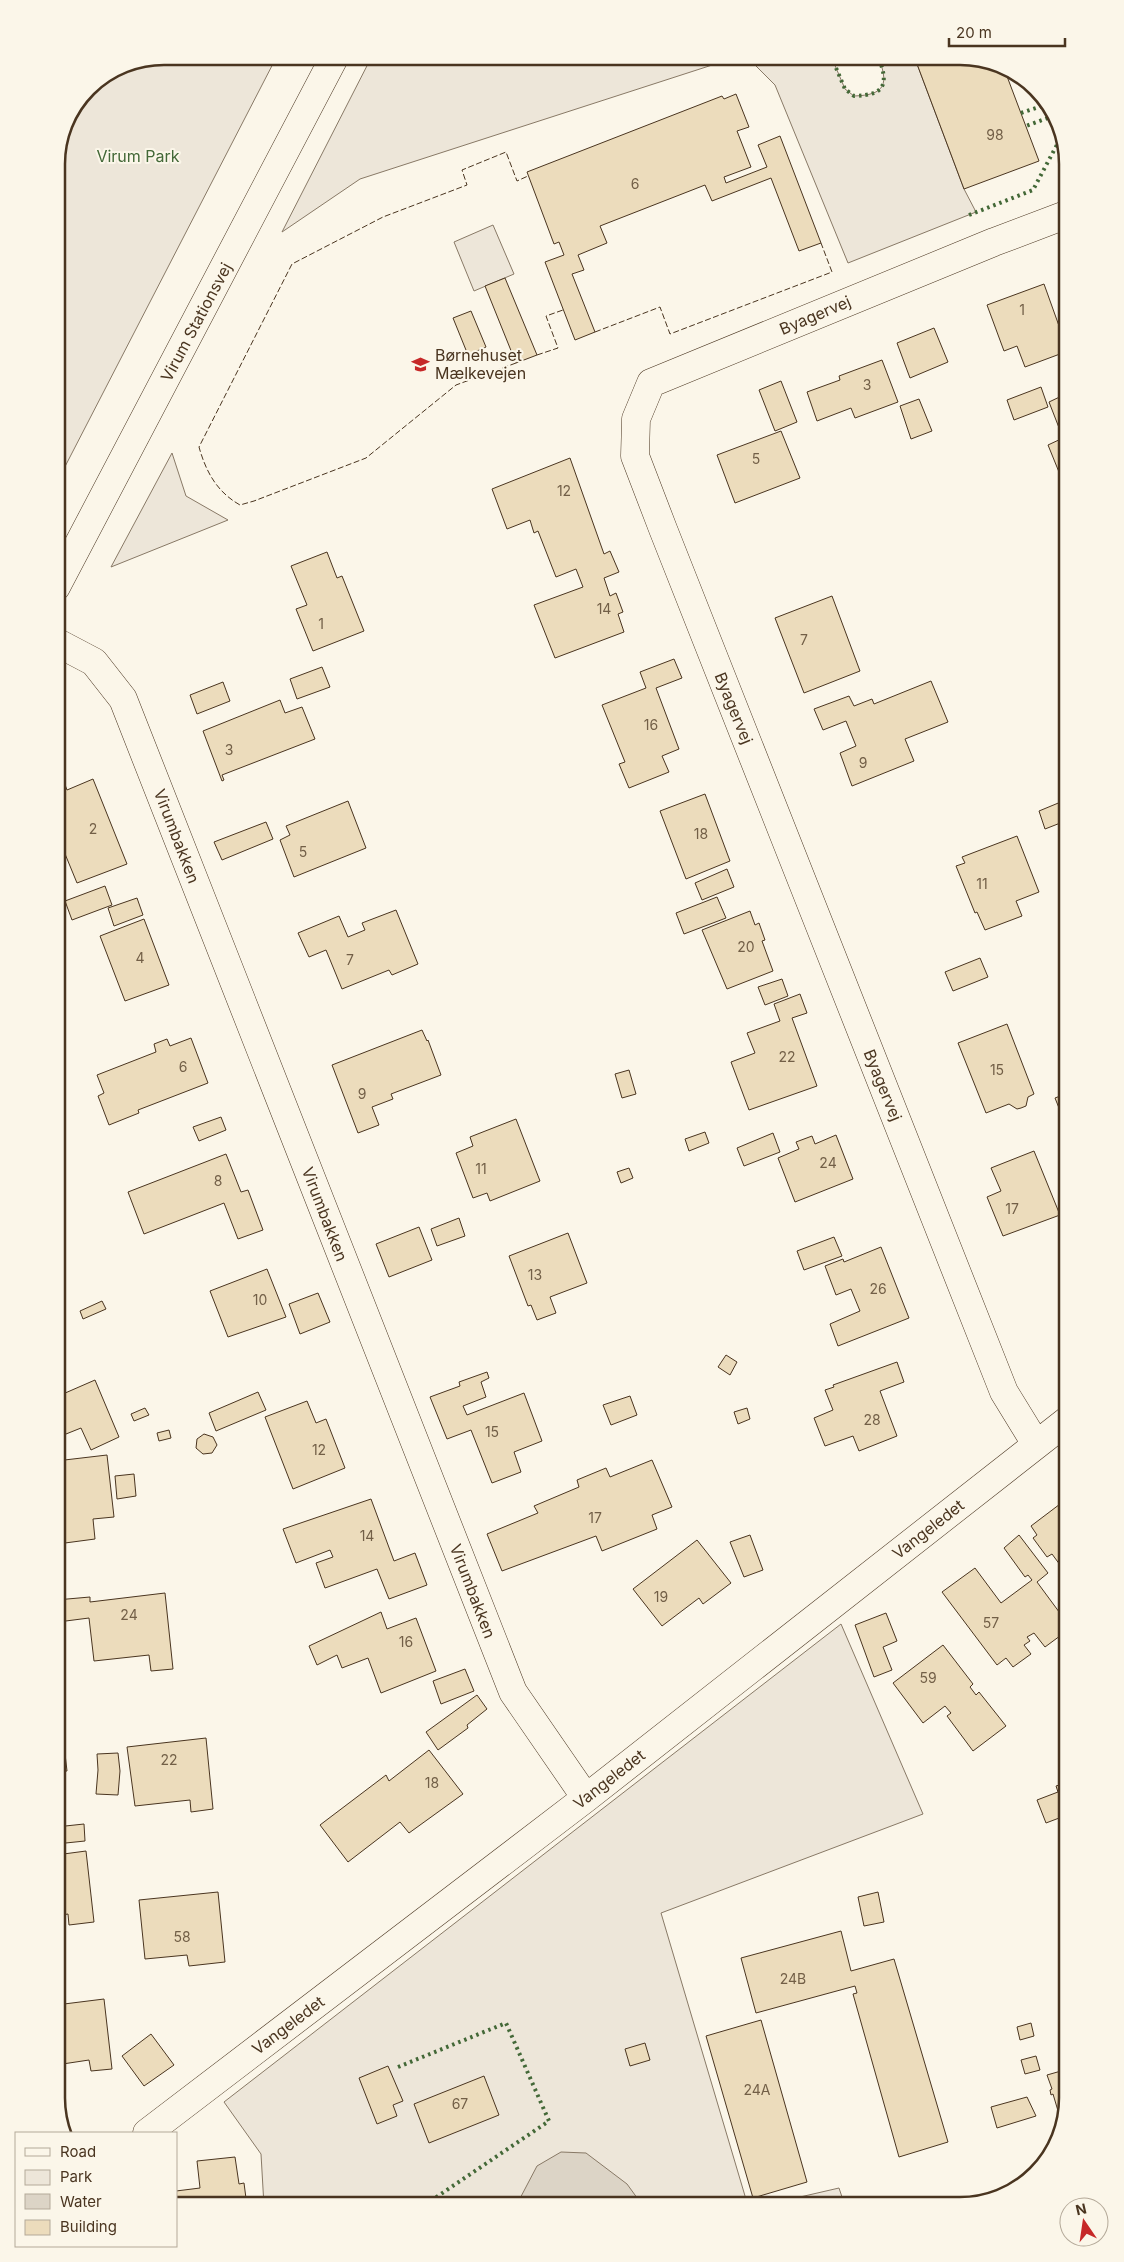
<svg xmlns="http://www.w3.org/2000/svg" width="1124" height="2262" viewBox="0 0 1124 2262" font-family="Inter,sans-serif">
<rect width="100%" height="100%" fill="#fbf6e9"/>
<path fill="#ede6d9" stroke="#887966" d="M164,56H277L56,484V158L65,123L88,88L123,64Z
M372,56H740L360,179L282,232Z
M746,56H831L845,89L854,96C886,95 889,84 878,56H914L964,189L976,212L848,263L775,85Z
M493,225L514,274L474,291L454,242Z
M172,453L186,496L228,520L111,567Z
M841,1624L923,1814L661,1913L748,2206H264L261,2154L224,2102Z
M839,2188L845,2206H761Z"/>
<path fill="#dcd4c6" stroke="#887966" d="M561,2152L586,2153L627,2184L643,2206H516L537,2166Z"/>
<path fill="#ecdcbc" stroke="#4a3520" d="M914,56L967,57L1005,71L1039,161L964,189Z
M736,94L749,127L737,131L751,167L724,177L726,183L767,167L758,145L780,136L821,243L799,251L771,178L712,201L705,185L600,226L607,243L578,255L584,270L572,274L595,332L575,340L545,262L564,255L559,242L554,244L527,172L722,96L724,99Z
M505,278L537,355L516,363L485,286Z
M1044,284L1068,351L1025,367L1017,346L1004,351L987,305Z
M471,311L486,347L468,355L453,318Z
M934,328L948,362L910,378L897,343Z
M882,360L898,402L855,418L851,408L817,421L807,392L840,380L839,376Z
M781,381L797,422L775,431L759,390Z
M1041,387L1048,407L1014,420L1007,400Z
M1068,393V475L1061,477L1048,445L1063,438L1049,402Z
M919,399L932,431L911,439L900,406Z
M781,431L800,478L735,503L717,455Z
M570,458L604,554L610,551L619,572L604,578L610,596L616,593L623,612L618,614L624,632L555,658L534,605L583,587L576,569L556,577L538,531L534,533L530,520L507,529L492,489Z
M327,552L337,578L342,576L364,631L313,651L296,609L307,605L291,566Z
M832,596L860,671L804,693L775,618Z
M674,659L682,678L656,688L679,749L662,756L669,772L629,788L619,764L625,762L602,705L646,688L640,672Z
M322,667L330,687L297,699L290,679Z
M931,681L948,722L905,739L914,761L852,786L840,753L856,746L846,721L823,730L814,709L849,696L854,706L872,699L874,704Z
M223,682L230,701L197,714L190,695Z
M280,700L285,713L302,707L315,739L222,775L224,780L222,781L203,731Z
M93,779L127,864L77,883L56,832V785L64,782L67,790Z
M705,794L730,861L686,879L660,811Z
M1068,799V820L1045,829L1039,811Z
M348,801L366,848L294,877L280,840L290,835L286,826Z
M266,822L273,839L222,860L214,842Z
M1017,836L1039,892L1016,901L1022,916L985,930L977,912L975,913L956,866L965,863L962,857Z
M727,869L734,887L702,900L695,883Z
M105,886L112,905L72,920L65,901Z
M717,897L726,918L684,934L676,913Z
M137,898L143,915L114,926L108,908Z
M396,910L418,964L392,975L389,970L342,989L326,950L309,957L298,933L339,916L348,937L365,930L362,923Z
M750,911L755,925L759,923L765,940L762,941L773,971L727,989L702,930Z
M144,919L169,985L125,1001L100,936Z
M980,958L988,977L953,991L945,972Z
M782,979L788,996L765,1005L758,987Z
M800,994L807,1013L792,1018L817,1086L749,1110L731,1062L755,1053L747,1033L780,1021L774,1004Z
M1007,1024L1034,1094L1028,1097L1026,1106L1021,1108L1017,1109L1009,1104L986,1113L958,1043Z
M422,1030L427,1041L428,1040L441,1075L391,1094L393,1099L372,1107L379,1125L358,1133L332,1065Z
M191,1038L208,1083L138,1110L139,1113L109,1125L98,1096L104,1093L97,1075L156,1052L154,1044L167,1039L170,1046Z
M629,1070L636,1094L622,1098L615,1074Z
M1068,1093V1110L1061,1113L1055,1098Z
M1068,1115V1130L1063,1117Z
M221,1117L226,1130L199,1141L193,1127Z
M516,1119L540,1181L490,1201L487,1193L473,1198L456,1153L473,1146L470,1137Z
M705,1132L709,1143L689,1151L685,1139Z
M773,1133L780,1152L744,1166L737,1148Z
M836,1135L853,1179L795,1202L778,1158L799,1149L796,1142L812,1136L815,1144Z
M1034,1151L1060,1215L1003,1236L987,1197L1001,1191L991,1168Z
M226,1154L241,1192L248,1190L263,1230L238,1239L224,1203L144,1234L128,1192Z
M629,1168L633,1178L621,1183L617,1172Z
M459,1218L465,1236L437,1246L431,1229Z
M419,1227L432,1260L389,1277L376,1244Z
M568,1233L587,1283L550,1297L556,1313L537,1320L531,1305L528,1306L509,1256Z
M834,1237L842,1256L804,1270L797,1251Z
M881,1247L909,1318L838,1346L830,1324L860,1311L851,1289L836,1295L825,1266L843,1259L844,1262Z
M267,1269L286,1317L228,1337L210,1291Z
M318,1293L330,1322L300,1334L289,1304Z
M102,1301L106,1309L83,1319L80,1311Z
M726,1355L737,1362L730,1375L718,1367Z
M897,1362L904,1382L880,1391L897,1436L859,1451L853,1436L825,1446L814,1418L833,1410L825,1390L834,1387L833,1385Z
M487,1372L489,1378L481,1382L486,1397L463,1406L467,1415L524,1393L542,1441L514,1452L521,1472L492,1483L471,1430L447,1439L430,1397L460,1386L459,1382Z
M95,1380L119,1437L91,1450L81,1428L56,1438V1397Z
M258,1392L266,1410L216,1431L209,1413Z
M630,1396L637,1415L611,1425L603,1405Z
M307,1401L316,1423L326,1419L345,1468L293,1489L265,1417Z
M145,1408L149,1415L134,1421L131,1414Z
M747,1408L750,1419L738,1424L734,1412Z
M169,1430L171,1438L159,1441L157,1433Z
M204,1434L213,1437L217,1445L212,1453L203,1454L196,1448L197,1439Z
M107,1455L114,1517L93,1519L95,1539L65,1543L56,1461Z
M652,1460L672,1507L652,1515L657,1529L602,1551L596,1536L502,1571L487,1534L538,1513L534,1506L579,1487L577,1480L606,1468L610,1477Z
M134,1474L136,1496L117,1499L115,1476Z
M1068,1498V1572L1066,1573L1052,1554L1047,1557L1033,1538L1037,1535L1031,1526Z
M371,1499L394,1561L415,1553L427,1585L389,1599L377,1569L325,1588L316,1563L333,1557L330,1550L296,1563L283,1529Z
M750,1535L763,1570L744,1577L730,1542Z
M1019,1535L1048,1573L1037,1582L1068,1624V1630L1045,1647L1034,1633L1027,1637L1030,1641L1024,1645L1031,1654L1013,1667L1006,1658L997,1665L942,1592L975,1568L1001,1603L1032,1580L1028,1575L1025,1577L1004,1548Z
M697,1540L731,1583L703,1604L699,1598L662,1626L633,1589Z
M165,1593L173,1669L151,1671L149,1655L94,1661L89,1618L58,1622L56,1600L90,1597V1602Z
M381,1612L387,1629L416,1618L436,1671L381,1693L368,1658L342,1668L337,1655L317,1665L309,1646Z
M886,1613L897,1641L883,1647L892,1670L874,1677L855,1625Z
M943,1645L973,1684L970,1687L976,1695L979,1692L1006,1726L973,1751L947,1716L951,1713L945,1706L923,1723L893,1683Z
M465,1669L474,1691L441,1704L433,1681Z
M477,1695L487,1709L467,1725L468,1728L438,1750L426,1732Z
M56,1700L59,1702L67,1771L56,1772Z
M206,1738L213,1809L191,1812L190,1800L135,1806L127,1747Z
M429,1750L463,1794L409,1833L400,1822L348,1862L320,1825L386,1775L389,1781Z
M118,1753L120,1771L118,1795L96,1794L98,1770L97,1754Z
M1068,1782V1818L1067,1815L1046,1823L1037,1800L1058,1792L1056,1786Z
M84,1824L85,1841L56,1844V1827Z
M86,1851L94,1922L69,1925L68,1914L56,1916V1855Z
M218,1892L225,1962L189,1966L187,1955L145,1959L139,1900Z
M878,1892L884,1922L864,1926L858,1897Z
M841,1931L851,1971L894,1959L948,2142L899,2157L853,1994L857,1993L855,1986L756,2013L741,1958Z
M104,1999L112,2069L91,2071L89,2060L56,2065V2005Z
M761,2020L807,2182L753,2198L706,2036Z
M1031,2023L1034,2036L1020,2040L1017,2027Z
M151,2034L174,2065L144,2086L122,2056Z
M645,2043L650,2060L630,2066L625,2049Z
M1036,2056L1040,2070L1025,2074L1021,2060Z
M388,2066L403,2101L393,2105L397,2116L377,2124L359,2078Z
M1068,2069V2098L1061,2121L1053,2094L1051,2095L1050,2090L1052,2089L1047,2075Z
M484,2076L499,2115L429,2143L414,2104Z
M1027,2097L1036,2116L997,2128L991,2107Z
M235,2157L239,2184L244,2183L247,2206H176V2191L200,2188L197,2161Z"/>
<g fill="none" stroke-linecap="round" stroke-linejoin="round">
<defs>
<path id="street" d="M56,642L94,662L123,699L513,1692L586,1798
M1036,1444L1004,1392L663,529L635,456L636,419L651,383L994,242L1068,214
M147,2133L586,1798L1068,1420"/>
<path id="secondary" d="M56,587L335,56"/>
</defs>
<use href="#street" stroke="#4a3520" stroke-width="29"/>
<use href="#secondary" stroke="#4a3520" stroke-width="29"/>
<use href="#street" stroke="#fbf6e9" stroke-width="28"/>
<use href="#secondary" stroke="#fbf6e9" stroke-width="28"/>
<path stroke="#436837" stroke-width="4" stroke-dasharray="2.5 4" stroke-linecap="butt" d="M831,56L845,89L854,96C886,95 889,84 878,56
M785,59L788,56
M1021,113L1045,105
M969,215L1033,190L1060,139L1053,116L1026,126
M398,2067L506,2023L549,2121L435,2198L412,2201"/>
<path stroke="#4a3520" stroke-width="1" stroke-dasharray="6 2.5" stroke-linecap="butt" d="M595,332L660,307L670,334L832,272L821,243
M537,355L558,348L546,316L563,310
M516,363L456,385L366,458L254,501L240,505C217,492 206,472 199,447L292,264L383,217L467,185L462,170L506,152L517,181L528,176"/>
</g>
<defs>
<symbol id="school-bare" viewBox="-9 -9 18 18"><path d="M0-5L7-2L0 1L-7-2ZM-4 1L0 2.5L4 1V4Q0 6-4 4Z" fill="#c62828" stroke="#fbf6e9" stroke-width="2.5" paint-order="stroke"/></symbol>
</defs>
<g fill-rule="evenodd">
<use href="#school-bare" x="408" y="352" width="25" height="25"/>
</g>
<g text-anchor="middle" stroke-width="4" stroke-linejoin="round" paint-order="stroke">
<g font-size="14" fill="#725f47">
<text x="995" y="140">98</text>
<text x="635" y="189">6</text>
<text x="1022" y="315">1</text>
<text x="867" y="390">3</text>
<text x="756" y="464">5</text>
<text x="564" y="496">12</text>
<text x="604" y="614">14</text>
<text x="321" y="629">1</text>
<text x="804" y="645">7</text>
<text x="651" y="730">16</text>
<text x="229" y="755">3</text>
<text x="863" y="768">9</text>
<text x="93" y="834">2</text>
<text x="701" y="839">18</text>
<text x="303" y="857">5</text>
<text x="982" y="889">11</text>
<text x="746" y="952">20</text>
<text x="140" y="963">4</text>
<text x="350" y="965">7</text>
<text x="787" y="1062">22</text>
<text x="183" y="1072">6</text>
<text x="997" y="1075">15</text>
<text x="362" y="1099">9</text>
<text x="828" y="1168">24</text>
<text x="481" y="1174">11</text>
<text x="218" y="1186">8</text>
<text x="1012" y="1214">17</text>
<text x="535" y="1280">13</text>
<text x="878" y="1294">26</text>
<text x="260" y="1305">10</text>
<text x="872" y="1425">28</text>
<text x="492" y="1437">15</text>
<text x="319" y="1455">12</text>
<text x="595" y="1523">17</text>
<text x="367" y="1541">14</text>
<text x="661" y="1602">19</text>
<text x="129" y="1620">24</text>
<text x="991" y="1628">57</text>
<text x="406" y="1647">16</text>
<text x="928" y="1683">59</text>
<text x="169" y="1765">22</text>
<text x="432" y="1788">18</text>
<text x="182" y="1942">58</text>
<text x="793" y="1984">24B</text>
<text x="757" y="2095">24A</text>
<text x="460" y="2109">67</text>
</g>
<g font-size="16" fill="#436837" stroke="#fbf6e9">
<text x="138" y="162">Virum Park</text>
</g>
<g font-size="16" fill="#4a3520" stroke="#fbf6e9">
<text transform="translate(815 315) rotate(-23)" y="6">Byagervej</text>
<text transform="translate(196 322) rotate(-62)" y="6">Virum Stationsvej</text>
<text transform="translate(734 708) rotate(68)" y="6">Byagervej</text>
<text transform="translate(177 836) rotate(69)" y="6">Virumbakken</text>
<text transform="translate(883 1085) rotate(68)" y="6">Byagervej</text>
<text transform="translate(325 1214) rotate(69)" y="6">Virumbakken</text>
<text transform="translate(928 1529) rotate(-38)" y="6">Vangeledet</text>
<text transform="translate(473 1591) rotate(69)" y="6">Virumbakken</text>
<text transform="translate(609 1779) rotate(-38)" y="6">Vangeledet</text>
<text transform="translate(288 2025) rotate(-37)" y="6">Vangeledet</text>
</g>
<g font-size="16" fill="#4a3520" stroke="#fbf6e9" text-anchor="start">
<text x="435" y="361">Børnehuset<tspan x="435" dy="18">Mælkevejen</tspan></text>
</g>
</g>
<path d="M0 0H1124V2262H0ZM164 65H960A99 99 0 0 1 1059 164V2098A99 99 0 0 1 960 2197H164A99 99 0 0 1 65 2098V164A99 99 0 0 1 164 65Z" fill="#fbf6e9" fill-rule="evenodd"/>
<path fill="none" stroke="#4a3520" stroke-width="2.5" d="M164 65H960A99 99 0 0 1 1059 164V2098A99 99 0 0 1 960 2197H164A99 99 0 0 1 65 2098V164A99 99 0 0 1 164 65Z"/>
<rect x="15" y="2132" width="162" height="115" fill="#fbf6e9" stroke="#b4a999"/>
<rect x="25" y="2148" width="25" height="8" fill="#fbf6e9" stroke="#b4a999"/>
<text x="60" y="2157" font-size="15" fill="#4a3520">Road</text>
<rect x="25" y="2170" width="25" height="15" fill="#ede6d9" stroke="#b4a999"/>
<text x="60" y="2182" font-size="15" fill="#4a3520">Park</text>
<rect x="25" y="2194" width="25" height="15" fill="#dcd4c6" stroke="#b4a999"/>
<text x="60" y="2207" font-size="15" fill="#4a3520">Water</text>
<rect x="25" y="2220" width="25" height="15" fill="#ecdcbc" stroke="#b4a999"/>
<text x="60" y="2232" font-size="15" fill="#4a3520">Building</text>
<g transform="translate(1084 2222) rotate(347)"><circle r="24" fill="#fbf6e9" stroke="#b4a999"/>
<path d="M0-4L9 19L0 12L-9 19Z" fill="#c62828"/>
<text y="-8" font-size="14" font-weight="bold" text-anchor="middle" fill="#4a3520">N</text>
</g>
<path d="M949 38v8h116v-8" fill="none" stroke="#4a3520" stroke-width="2.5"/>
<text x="956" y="38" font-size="15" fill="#4a3520" stroke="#fbf6e9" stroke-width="4" paint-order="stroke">20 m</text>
</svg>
